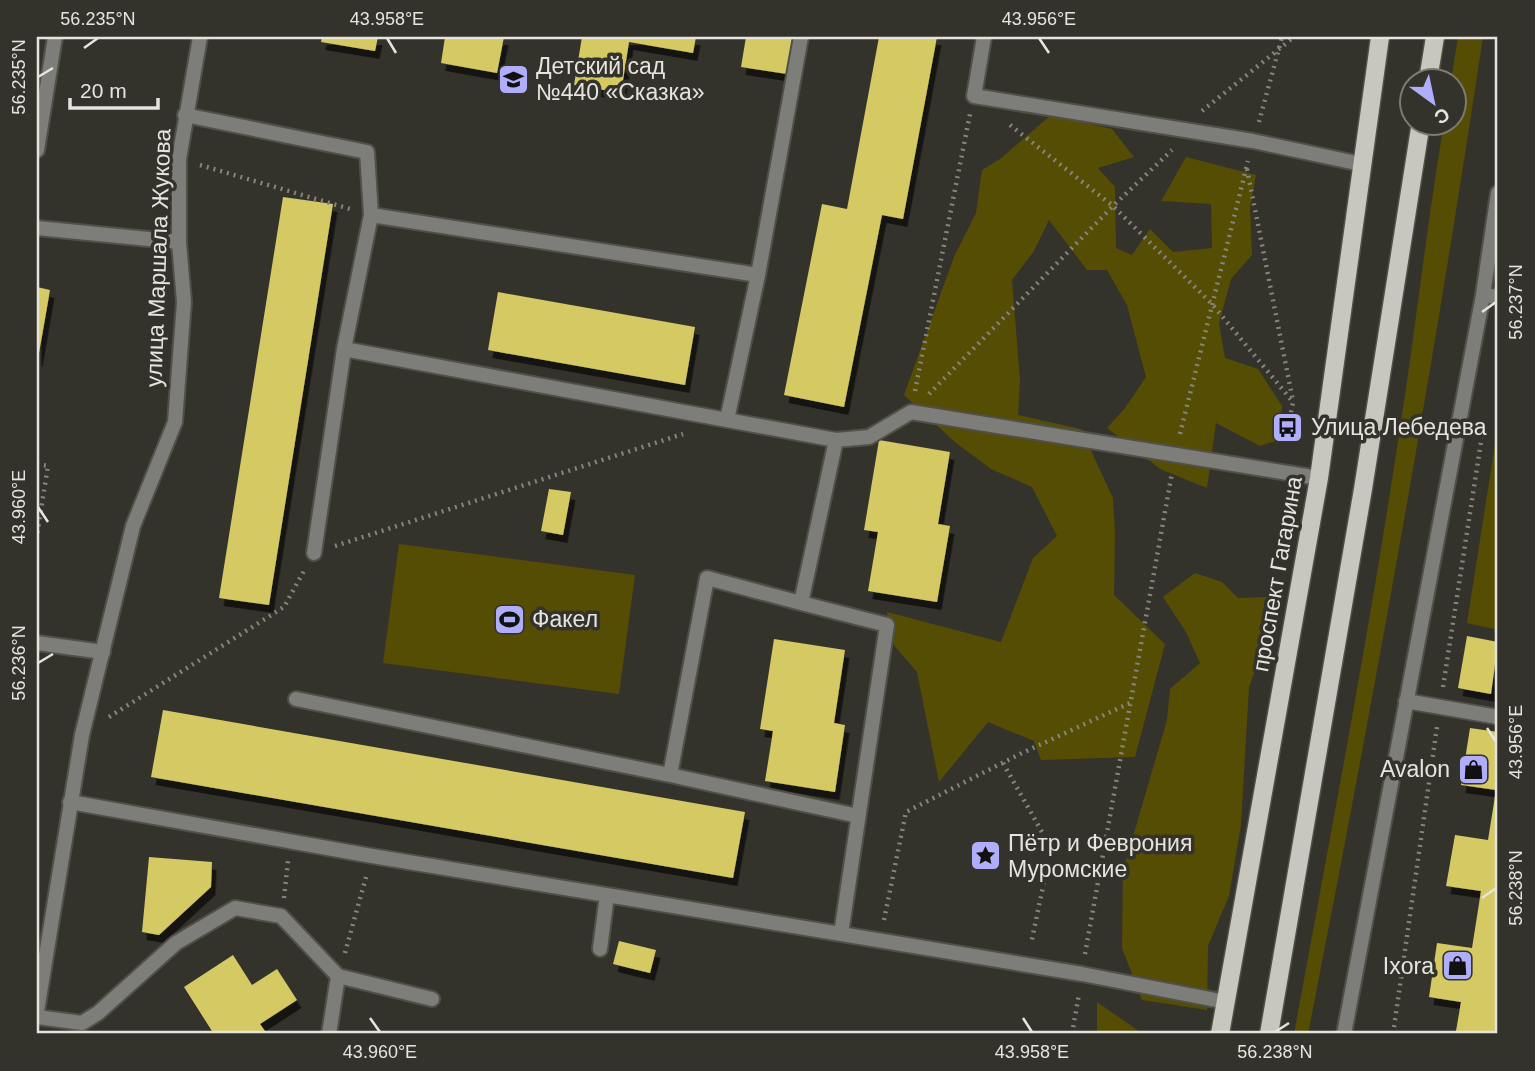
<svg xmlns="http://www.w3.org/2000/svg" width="1535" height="1071" viewBox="0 0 1535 1071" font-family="Helvetica,sans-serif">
<defs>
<filter id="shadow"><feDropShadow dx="4.5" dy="8" stdDeviation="0" flood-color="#0009"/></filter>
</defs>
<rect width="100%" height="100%" fill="#34332b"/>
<path fill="#554d04" d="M1458,37H1483C1433,371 1373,703 1308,1034H1294C1330,837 1368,640 1398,441C1415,335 1426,229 1444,123L1454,122V80H1451Z
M1051,115L1112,129L1134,157L1098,168L1115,187L1116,248L1132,255L1150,229L1173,252L1212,248L1211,204L1161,201L1186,157L1256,175L1250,208L1252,255L1231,279L1219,323L1225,358L1258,369L1282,406L1278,440L1260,446L1216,423L1207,488L1160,469L1107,428L1125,408L1146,377L1127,305L1107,270H1087L1049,220L1034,251L1012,280L1020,380L1018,415L1081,429L1113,498L1115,532L1114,595L1165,644L1135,757L1041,760L1034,741L988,722L939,782L917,672L891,642L887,612L1001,642L1033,558L1057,536L1032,487L991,469L956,443L904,395L954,257L976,213L982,170L1000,159Z
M1498,425V630L1467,623Z
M399,544L635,575L619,694L383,663Z
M1195,573L1222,582L1238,598L1266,597L1273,621L1249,687L1241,825L1229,896L1208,946L1207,1010L1142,1000L1122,948L1123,871L1167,720L1170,689L1200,663L1186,632L1163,597Z
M1097,1002L1143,1034H1097Z"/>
<path fill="#d4c963" filter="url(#shadow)" d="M322,37H378L375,51L321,42Z
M445,37H504L497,73L441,63Z
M582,37H696L693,53L629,42L621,93L574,85Z
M746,37H793L787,74L741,67Z
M879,37H937L903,219L882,215L844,407L784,395L822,204L847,209Z
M283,197L333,204L269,605L219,598Z
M37,287L50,290L38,359H37Z
M498,292L695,327L685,385L488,350Z
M879,440L950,452L938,524L950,526L937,602L868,591L878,532L864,530Z
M549,489L571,492L563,535L541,531Z
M1467,636L1498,642L1491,694L1458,688Z
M774,639L845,650L834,723L845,725L835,792L765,781L773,731L760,729Z
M163,710L745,812L733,878L151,777Z
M1470,728L1498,732V1034L1456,1031L1461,1002L1429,997L1437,943L1472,948L1481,891L1446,886L1455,835L1488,840L1496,790L1461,785Z
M149,857L212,862L211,887L159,935L142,932Z
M619,941L656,950L650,973L613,964Z
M233,955L252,985L277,969L297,1000L260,1024L267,1034H207L212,1031L184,987Z"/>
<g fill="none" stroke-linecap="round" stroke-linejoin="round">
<defs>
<path id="service" d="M801,37L758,275L727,420L836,440L869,437L911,412L1319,478
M984,37L974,96L1253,141L1361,164
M185,115L367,152L371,215L758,275
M37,150L55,37
M37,228L179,242
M1483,295L1498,297
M344,349L727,420
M836,440L801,603L707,578L670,775L858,816
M314,553L344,349L371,215
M801,603L887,625L841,934
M37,643L103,652
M296,699L670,775
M1406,701L1498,717
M70,802L372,856L1082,974L1226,1002
M600,949L607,895
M338,976L432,999
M37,1017L82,1023L98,1013L176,943L235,908L281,916L338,976L329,1034
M1344,1034L1483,295L1498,193"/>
<path id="minor" d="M37,1011L82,735L133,526L175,422L184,302L179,242V159L200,37"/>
<path id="primary" d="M1428,80L1435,37
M1220,1034L1319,478L1380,37
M1269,1034L1363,489L1421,122"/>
</defs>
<use href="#service" stroke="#504f48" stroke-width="18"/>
<use href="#minor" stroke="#504f48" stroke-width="18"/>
<use href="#primary" stroke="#504f48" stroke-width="21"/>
<path stroke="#85847d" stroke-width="4.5" stroke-dasharray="2 5" stroke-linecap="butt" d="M1202,111L1294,37
M1259,122L1282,37
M1010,125L1113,206L1212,304L1293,402L1288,427
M200,165L350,209
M1247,169L1293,401
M915,391L970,114
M929,394L1113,206L1172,150
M1180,434L1248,161
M37,464L48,466L37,535
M335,546L683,434
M1443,687L1483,429
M109,717L284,607L305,569
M1003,763L1051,848L1031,944
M284,898L288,861
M884,920L906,812L1020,754L1130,703
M345,953L366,877
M1085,954L1172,473
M1072,1034L1079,994
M1393,1034L1437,727"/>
<use href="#service" stroke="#7d7d79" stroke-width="14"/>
<use href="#minor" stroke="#7d7d79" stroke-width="14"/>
<use href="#primary" stroke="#c8c7be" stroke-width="18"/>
</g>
<path fill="none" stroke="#e5e4df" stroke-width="2.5" d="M387,38L396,53M1039,38L1049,53M84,48L98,38M38,77L53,68M1482,312L1496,302M38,507L48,522M38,663L53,654M1487,728L1496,742M1482,898L1496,888M370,1018L380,1032M1023,1018L1032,1032M1275,1032L1289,1023"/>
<defs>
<symbol id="school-square" viewBox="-11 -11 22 22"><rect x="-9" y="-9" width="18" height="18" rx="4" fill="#aeaefb" stroke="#34332b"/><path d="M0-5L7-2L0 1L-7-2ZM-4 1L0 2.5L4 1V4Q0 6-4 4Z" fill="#111"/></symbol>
<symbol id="bus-square" viewBox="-11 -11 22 22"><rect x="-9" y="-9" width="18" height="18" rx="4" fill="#aeaefb" stroke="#34332b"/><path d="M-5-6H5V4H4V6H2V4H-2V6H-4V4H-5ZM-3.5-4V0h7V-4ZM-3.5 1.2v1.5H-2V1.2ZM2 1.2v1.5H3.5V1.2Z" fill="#111"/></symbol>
<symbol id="stadium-square" viewBox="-11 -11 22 22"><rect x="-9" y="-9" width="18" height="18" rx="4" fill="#aeaefb" stroke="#34332b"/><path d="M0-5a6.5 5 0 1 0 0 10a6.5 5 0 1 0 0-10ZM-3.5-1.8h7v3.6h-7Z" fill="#111"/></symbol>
<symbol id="shop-square" viewBox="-11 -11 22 22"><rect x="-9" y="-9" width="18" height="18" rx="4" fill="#aeaefb" stroke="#34332b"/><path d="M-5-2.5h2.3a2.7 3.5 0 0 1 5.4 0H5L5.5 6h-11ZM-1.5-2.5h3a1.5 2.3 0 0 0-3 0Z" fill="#111"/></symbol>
<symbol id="sight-square" viewBox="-11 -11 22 22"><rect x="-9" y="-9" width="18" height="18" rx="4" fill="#aeaefb" stroke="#34332b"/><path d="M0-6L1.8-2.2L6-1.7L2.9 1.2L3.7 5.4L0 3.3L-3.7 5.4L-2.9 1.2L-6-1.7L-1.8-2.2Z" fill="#111"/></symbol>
</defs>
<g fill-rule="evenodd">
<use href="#school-square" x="496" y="62" width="35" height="35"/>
<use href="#bus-square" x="1270" y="410" width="35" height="35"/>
<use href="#stadium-square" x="492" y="602" width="35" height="35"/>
<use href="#shop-square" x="1456" y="752" width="35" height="35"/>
<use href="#sight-square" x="968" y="838" width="35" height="35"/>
<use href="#shop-square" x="1440" y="948" width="35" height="35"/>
</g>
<g text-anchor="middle" stroke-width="7" stroke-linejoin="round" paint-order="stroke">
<g font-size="23" fill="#e5e4df" stroke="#34332b" text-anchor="start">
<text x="536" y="74">Детский сад<tspan x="536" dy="26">№440 «Сказка»</tspan></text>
<text x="1311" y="435">Улица Лебедева</text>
<text x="532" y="627">Факел</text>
<text x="1450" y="777" text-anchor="end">Avalon</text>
<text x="1008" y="851">Пётр и Феврония<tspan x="1008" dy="26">Муромские</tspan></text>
<text x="1434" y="974" text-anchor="end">Ixora</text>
</g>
<g font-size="23" fill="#e5e4df" stroke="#34332b">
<text transform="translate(158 258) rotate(-88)" y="8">улица Маршала Жукова</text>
<text transform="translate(1277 574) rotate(-80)" y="8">проспект Гагарина</text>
</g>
</g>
<rect width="1535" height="1071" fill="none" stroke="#34332b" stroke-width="77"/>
<g transform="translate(1433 102) rotate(147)"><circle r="33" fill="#34332b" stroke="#7b7a73" stroke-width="2"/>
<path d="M0-5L12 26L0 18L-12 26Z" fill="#aeaefb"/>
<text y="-10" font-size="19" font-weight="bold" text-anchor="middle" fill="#e5e4df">С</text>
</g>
<path d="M70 98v10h88v-10" fill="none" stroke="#e5e4df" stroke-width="3.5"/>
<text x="80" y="98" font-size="21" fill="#e5e4df" stroke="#34332b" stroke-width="5" paint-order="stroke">20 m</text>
<rect x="38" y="38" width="1458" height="994" fill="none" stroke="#e5e4df" stroke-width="2.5"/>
<g font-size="18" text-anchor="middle" fill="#e5e4df">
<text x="98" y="25">56.235°N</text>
<text x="387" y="25">43.958°E</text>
<text x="1039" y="25">43.956°E</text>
<text transform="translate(19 77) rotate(-90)" y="6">56.235°N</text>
<text transform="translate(1516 302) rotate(-90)" y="6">56.237°N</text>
<text transform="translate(19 507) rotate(-90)" y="6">43.960°E</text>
<text transform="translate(19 663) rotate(-90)" y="6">56.236°N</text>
<text transform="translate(1516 742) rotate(-90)" y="6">43.956°E</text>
<text transform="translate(1516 888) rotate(-90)" y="6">56.238°N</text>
<text x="380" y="1058">43.960°E</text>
<text x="1032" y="1058">43.958°E</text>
<text x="1275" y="1058">56.238°N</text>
</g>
</svg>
